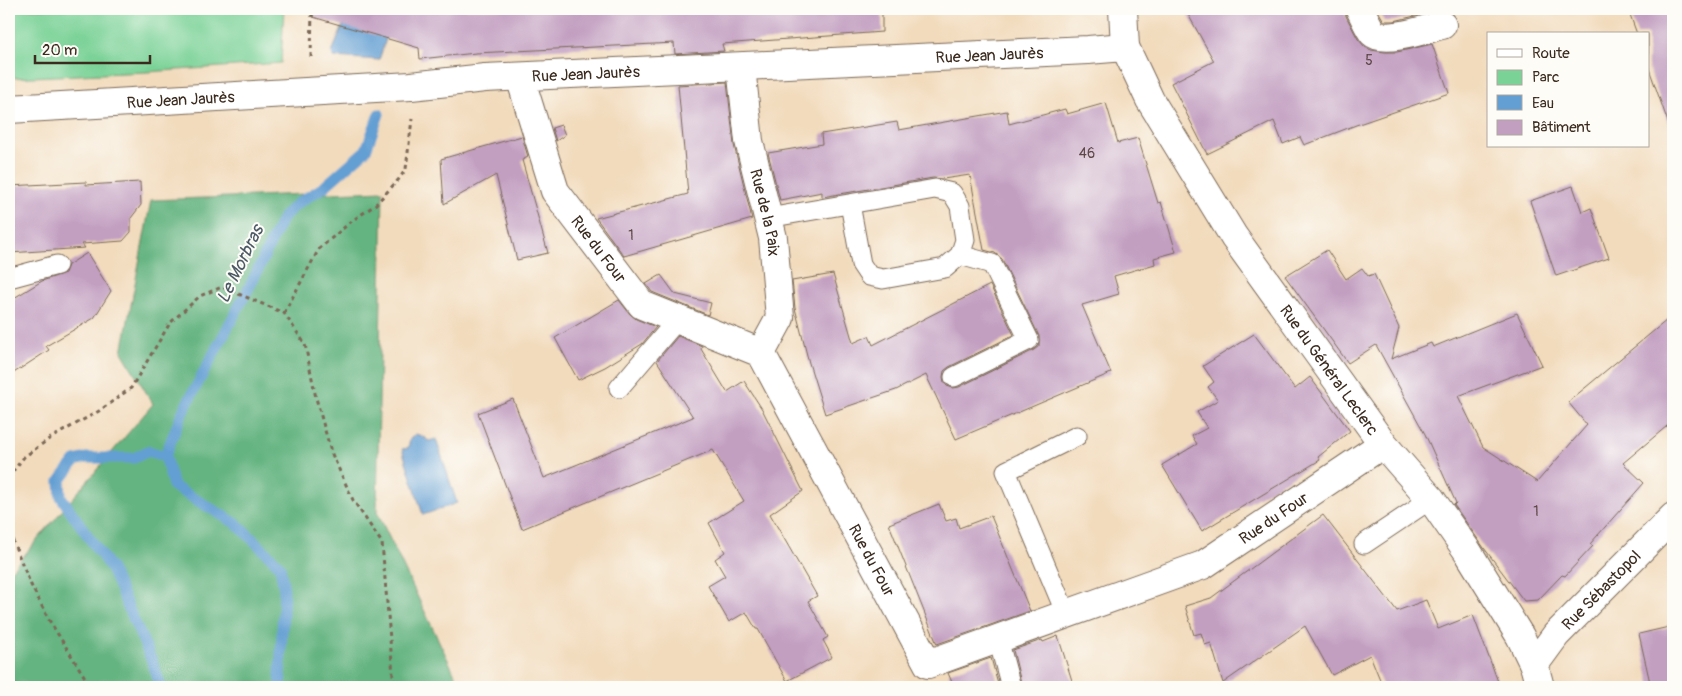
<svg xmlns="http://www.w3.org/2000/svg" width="1682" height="696" viewBox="0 0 1682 696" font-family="Pangolin,sans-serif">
<rect width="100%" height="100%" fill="#fdfcf7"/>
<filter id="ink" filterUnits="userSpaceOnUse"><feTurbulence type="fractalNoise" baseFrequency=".02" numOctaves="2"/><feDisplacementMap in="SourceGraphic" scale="10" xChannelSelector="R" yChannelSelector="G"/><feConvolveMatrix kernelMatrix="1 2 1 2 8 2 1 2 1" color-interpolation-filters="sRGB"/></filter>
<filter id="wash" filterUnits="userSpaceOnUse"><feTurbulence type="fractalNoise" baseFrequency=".0096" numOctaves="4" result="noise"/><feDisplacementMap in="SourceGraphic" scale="20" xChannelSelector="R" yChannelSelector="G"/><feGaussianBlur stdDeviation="1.12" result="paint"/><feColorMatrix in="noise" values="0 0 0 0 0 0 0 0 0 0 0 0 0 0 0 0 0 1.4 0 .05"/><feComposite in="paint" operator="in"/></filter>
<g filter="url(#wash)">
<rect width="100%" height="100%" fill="#f2dbbd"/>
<path fill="#7ad297" stroke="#5a7e5a" d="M9,9H284L281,63L147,72L9,78Z"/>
<path fill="#63b480" stroke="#4f6f4f" d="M383,191L377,512L461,687H9V573L153,404L122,352L151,200Z"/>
<path fill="#639fd3" stroke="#4f6478" d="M350,9H396L379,60L333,57L332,52Z
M416,434L422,436L429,441L436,439L457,503L423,515L402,449L408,448L410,439Z"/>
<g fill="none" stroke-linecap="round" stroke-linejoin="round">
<path stroke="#639fd3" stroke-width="11" d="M161,687L152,661L111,569L61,497L60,481L75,461L86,458H134L148,451L165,456
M282,687L280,675L284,590L280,566L237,524L173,486L165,456L182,413L253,280L283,217L298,203L324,187L366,150L379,114"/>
</g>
<g id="blocks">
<path fill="#c29fc1" d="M314,9H882V32L722,44L724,51L675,54L674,43L476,53L420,59L419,48L313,17Z
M1185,9H1344L1346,16L1358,39L1365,47L1371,50L1385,52H1397L1432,44L1449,93L1356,125L1304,145L1300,137L1283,144L1274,121L1207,154L1171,83L1214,61Z
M1377,9H1421L1423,14L1394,21H1384Z
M1628,9H1673V124L1669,125L1648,66V34H1637Z
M727,82L734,145L752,219L624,256L596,218L688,194L678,85Z
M1106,103L1118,143L1138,138L1158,203L1161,202L1176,252L1154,258L1155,264L1114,276L1119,294L1082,305L1111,373L956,439L926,375L896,390L825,414L809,363L795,308L792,281L833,274L853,343L869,336L873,345L990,285L1014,335L949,367L944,371L943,377L944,382L947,386L953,388L959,387L1034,350L1039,346V336L1002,259L995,253L984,250L970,175L943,179L933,178L822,197V192L780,200L768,153L822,144L821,134L897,122L899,130L1007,111L1009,124L1065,109L1067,114Z
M561,125L565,135L556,141L552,128Z
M522,136L528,157L522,160L548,253L517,260L496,175L444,204L441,159Z
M86,182V185L140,182L141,205L131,218V232L123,241L82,244L85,248L9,253V186Z
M1573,186L1582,212L1591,208L1609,258L1556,276L1530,201Z
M1327,250L1346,279L1362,268L1368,276L1374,274L1399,328L1391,359L1431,343L1433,347L1517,313L1542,365L1458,396L1483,447L1537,482L1587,425L1568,402L1673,315V421L1623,463L1644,483L1590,544L1593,546L1565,576L1562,575L1538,600L1524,601L1484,548L1454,505L1456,503L1425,434L1376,345L1348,363L1285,276Z
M87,253L111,291L94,318L46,346L49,350L9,376V301L42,281L65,273L68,265Z
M661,275L675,294L711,303L708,315L652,292L646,284Z
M619,300L630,314L636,319L656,327L642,344L605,367L578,380L555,338Z
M1254,334L1295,389L1310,377L1350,431L1318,457L1320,460L1202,531L1162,465L1197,444L1192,436L1207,428L1197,412L1218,400L1208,387L1214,382L1203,366Z
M678,336L702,346L701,349L727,392L744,381L762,409L803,491L770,514L817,596L808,601L828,637L823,640L832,657L787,681L758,629H756L746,612L729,622L708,586L725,576L715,559L725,552L709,523L744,501L713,450L522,529L478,413L513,399L544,478L693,417L657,361Z
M939,504L946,521L956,518L959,528L991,516L1030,611L937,644L889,524Z
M1323,515L1397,611L1426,600L1438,629L1473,615L1500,687H1383L1370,655L1332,675L1305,626L1223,683L1211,643L1205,645L1201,633L1194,635L1185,606L1211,598Z
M1673,626V687H1651L1639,634Z
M1058,636L1074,687H1022L1013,650L1042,640L1043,642Z
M991,658L999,687H954L948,673Z"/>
</g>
</g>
<g filter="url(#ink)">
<use href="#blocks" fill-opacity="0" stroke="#7b6856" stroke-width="1"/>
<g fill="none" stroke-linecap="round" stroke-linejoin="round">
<defs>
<path id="lane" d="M768,218L935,189L952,193L960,206L965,240L960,255L945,268L883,279L869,276L861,264L850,204
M9,278L57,265
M954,377L1029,340L992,264L960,255
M619,388L678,319
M1364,544L1431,499
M1066,614L1006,471L1077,436
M998,639L1011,687"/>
<g id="street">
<path d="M1360,9C1364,16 1368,27 1373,33C1384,44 1429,28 1442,25"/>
<path id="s1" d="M741,67L749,141L773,238L780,318L761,353"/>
<path id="s2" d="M520,77L555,191L642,305L761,353L928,664L1203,565L1383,444"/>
</g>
<g id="secondary">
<path id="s3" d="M1123,9L1125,47L1150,100L1199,180L1234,237L1383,444L1431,499L1468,552L1520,636L1534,665L1540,687"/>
<path id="s4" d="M9,109L411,86L485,78L1088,50L1125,47"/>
<path id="s5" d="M1534,665L1556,635L1673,517"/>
</g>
</defs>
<use href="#lane" stroke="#7b6856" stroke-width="21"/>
<use href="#street" stroke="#7b6856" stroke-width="30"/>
<use href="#secondary" stroke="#7b6856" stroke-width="30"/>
<path stroke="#7b6856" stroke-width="3" stroke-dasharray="4 4" stroke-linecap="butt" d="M311,57L312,9
M284,313L319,249L353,220L375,205L399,179L406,169L412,119
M9,479L10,475L24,457L49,439L99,411L131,388L170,323L200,296L222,287L284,313L305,344L316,398L331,452L353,500L382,543L394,687
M9,532L31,585L49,620L91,687"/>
<use href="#lane" stroke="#fff" stroke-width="19"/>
<use href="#street" stroke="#fff" stroke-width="28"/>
<use href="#secondary" stroke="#fff" stroke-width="28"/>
</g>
</g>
<g text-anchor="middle" stroke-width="4" stroke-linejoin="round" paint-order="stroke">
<g font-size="14" fill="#5d4747">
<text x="1369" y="65">5</text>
<text x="1087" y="158">46</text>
<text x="631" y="240">1</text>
<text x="1536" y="516">1</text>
</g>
<g font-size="16" fill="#3b2a1e" stroke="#fdfcf7">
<text dy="6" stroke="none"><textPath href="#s4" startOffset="982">Rue Jean Jaurès</textPath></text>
<text dy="6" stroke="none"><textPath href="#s4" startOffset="578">Rue Jean Jaurès</textPath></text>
<text dy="6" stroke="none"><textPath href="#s4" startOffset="172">Rue Jean Jaurès</textPath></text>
<text dy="6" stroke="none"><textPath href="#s1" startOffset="148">Rue de la Paix</textPath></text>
<text dy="6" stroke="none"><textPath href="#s2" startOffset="192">Rue du Four</textPath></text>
<text dy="6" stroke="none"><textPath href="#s3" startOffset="421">Rue du Général Leclerc</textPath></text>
<text dy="6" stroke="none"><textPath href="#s2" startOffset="1121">Rue du Four</textPath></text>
<text dy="6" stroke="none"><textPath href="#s2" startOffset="626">Rue du Four</textPath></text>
<text dy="6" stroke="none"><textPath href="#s5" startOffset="101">Rue Sébastopol</textPath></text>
</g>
<g font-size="18" font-style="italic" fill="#4b5966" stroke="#fdfcf7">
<text transform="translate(240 264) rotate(-64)" y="6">Le Morbras</text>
</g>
</g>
<rect width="1682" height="696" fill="none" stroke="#fdfcf7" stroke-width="30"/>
<rect x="1487" y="32" width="162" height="115" fill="#fdfcf7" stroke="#afa8a0"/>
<rect x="1497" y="49" width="25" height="8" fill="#ffffff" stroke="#afa8a0"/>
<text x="1532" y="58" font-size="15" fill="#3b2a1e">Route</text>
<rect x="1497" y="70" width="25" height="15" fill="#7ad297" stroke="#afa8a0"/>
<text x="1532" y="82" font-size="15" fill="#3b2a1e">Parc</text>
<rect x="1497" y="95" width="25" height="15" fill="#639fd3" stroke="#afa8a0"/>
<text x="1532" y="108" font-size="15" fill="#3b2a1e">Eau</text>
<rect x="1497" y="120" width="25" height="15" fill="#c29fc1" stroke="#afa8a0"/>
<text x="1532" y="132" font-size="15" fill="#3b2a1e">Bâtiment</text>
<path d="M35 55v8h115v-8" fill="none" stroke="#3b2a1e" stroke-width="2.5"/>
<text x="42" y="55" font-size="15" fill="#3b2a1e" stroke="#fdfcf7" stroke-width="4" paint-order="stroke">20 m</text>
</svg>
